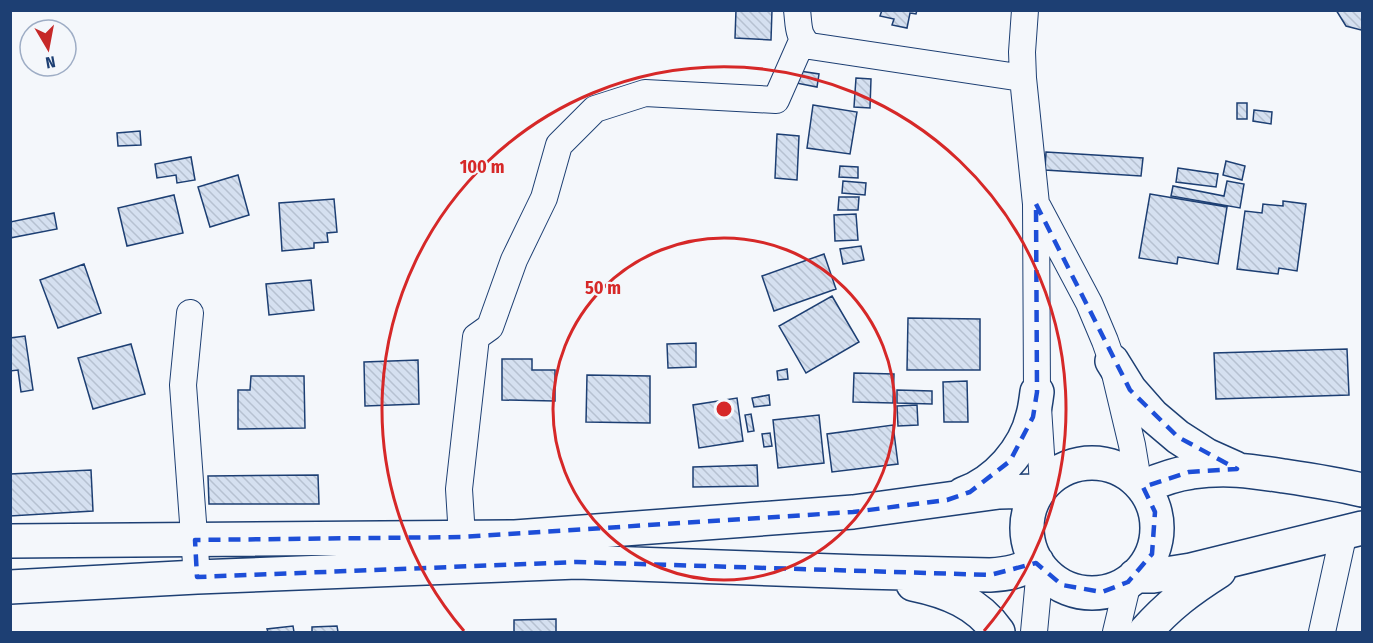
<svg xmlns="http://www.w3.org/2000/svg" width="1373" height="643" viewBox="0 0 1373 643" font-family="'Fira Sans Condensed',sans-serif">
<defs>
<pattern id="building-back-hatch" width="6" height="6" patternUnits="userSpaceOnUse" patternTransform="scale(1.5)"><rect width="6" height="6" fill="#d5e0f0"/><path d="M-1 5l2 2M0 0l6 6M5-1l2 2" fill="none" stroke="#b6c1d1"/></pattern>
</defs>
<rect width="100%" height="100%" fill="#f4f7fb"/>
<path fill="url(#building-back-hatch)" stroke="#1d3f73" stroke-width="1.5" d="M736,10H772L771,40L735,38Z
M882,10H917L916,14L910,13L907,28L892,25L894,19L880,16Z
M1336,10H1362V29L1361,30L1346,26Z
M793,70L819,74L817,87L791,82Z
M856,78L871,79L870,108L854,107Z
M1237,103H1247V119H1237Z
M813,105L857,112L850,154L807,148Z
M1254,110L1272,112L1271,124L1253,121Z
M140,131L141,145L118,146L117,133Z
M777,134L799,136L797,180L775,178Z
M1046,152L1143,158L1141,176L1045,170Z
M191,157L195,180L177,183L176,175L157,178L155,164Z
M1226,161L1245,166L1242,180L1223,175Z
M840,166L858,167V178L839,177Z
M1178,168L1218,174L1216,187L1176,182Z
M238,175L249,215L210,227L198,187Z
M843,181L866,183L865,195L842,193Z
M1227,181L1244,184L1240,208L1171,196L1173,186L1224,196Z
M1150,194L1227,207L1218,264L1178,257L1177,264L1139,258Z
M174,195L183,233L127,246L118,208Z
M839,197H859L858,210H838Z
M334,199L337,232L327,233L328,242L314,243V248L282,251L279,203Z
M1283,201L1306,204L1297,271L1279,268L1278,274L1237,269L1245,211L1262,213L1263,204L1283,206Z
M54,213L57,229L10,238V222Z
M856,214L858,240L835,241L834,215Z
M861,246L864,260L843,264L840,249Z
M824,254L836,289L774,311L762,276Z
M84,264L101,313L58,328L40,280Z
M311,280L314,310L269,315L266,284Z
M832,296L859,342L806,373L779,326Z
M908,318L980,319V370H907Z
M25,336L33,390L21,392L18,370L10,371V338Z
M696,343V367L668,368L667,344Z
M131,344L145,394L93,409L78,358Z
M1347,349L1349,395L1216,399L1214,353Z
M502,359H532V370H555V401L502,400Z
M418,360L419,404L365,406L364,362Z
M787,369L788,379L778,380L777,371Z
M854,373L894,374L893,403L853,402Z
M587,375L650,376V423L586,422Z
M251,376H304L305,428L238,429V390H250Z
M967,381L968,422H944L943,382Z
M897,390L932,391V404L897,403Z
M769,395L770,405L754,407L752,398Z
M737,398L743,441L699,448L693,405Z
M917,405L918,425L898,426L897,406Z
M751,414L754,431L748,432L745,415Z
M819,415L824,463L778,468L773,420Z
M893,425L898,464L832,472L827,434Z
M770,433L772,446L764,447L762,434Z
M757,465L758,486L693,487V467Z
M91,470L93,511L10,516V474Z
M318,475L319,504H209L208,476Z
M556,619V632H514V620Z
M293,626L294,632H268L267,629Z
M337,626L338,632H312V627Z"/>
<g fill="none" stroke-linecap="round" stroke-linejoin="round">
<defs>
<path id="minor" d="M797,10C799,25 797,37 810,46L1023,78
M1025,10L1022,52L1023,78L1036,204L1037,392L1043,485
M1038,207L1089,303L1105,341L1112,361L1132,445L1138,481
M190,313L183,385L197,577
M462,537L459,489L476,337L490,327L514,260L544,198L559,145L595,109L645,93L776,100L802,41
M1034,632L1040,568
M1116,632L1128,582
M1322,632L1344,532"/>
<path id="major" d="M1112,361L1130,390L1152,415L1178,437L1206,455L1235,468
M1027 528a65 65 0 1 1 130 0a65 65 0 1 1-130 0Z
M1143,487C1159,480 1175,474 1192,472C1226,467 1251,471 1284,476C1311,480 1337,484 1362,490
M963,494C996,482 1025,450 1033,415C1035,408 1036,400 1037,392
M10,541L515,537L853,512L999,492L1038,491
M1135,576H1153L1191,570L1362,528
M913,584C947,591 978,603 998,632
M10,587L197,577L577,562L862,572L990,575C1009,574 1020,571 1037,562
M1145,632C1168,606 1189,590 1219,571"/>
</defs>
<use href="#minor" stroke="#1d3f73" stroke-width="28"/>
<use href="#major" stroke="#1d3f73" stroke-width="36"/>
<use href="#minor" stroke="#f4f7fb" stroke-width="26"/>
<use href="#major" stroke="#f4f7fb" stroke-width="33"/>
</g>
<path fill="none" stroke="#1d4ed8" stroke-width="4.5" stroke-dasharray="12 8" stroke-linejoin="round" d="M1036,204L1130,390L1178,437L1237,469L1189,472L1143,487L1155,512L1152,554L1128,582L1102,592L1062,585L1036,563L990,575L577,562L197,577L195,540L462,537L853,512L947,500L970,492L1010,461L1033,417L1037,392Z"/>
<g fill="none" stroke="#d62828" stroke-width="3">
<circle cx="724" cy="409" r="171"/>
<path d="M464 631A342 342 0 1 1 984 631"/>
</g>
<circle cx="724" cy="409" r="9" fill="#d62828" stroke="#f4f7fb" stroke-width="3"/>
<g font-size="18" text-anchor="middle" font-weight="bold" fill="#d62828" stroke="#f4f7fb" stroke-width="4.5" stroke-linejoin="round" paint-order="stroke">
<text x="482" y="173">100 m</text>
<text x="603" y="294">50 m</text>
</g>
<rect width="1373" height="643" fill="none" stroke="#1d3f73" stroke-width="24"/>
<g transform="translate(48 48) rotate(170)"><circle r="28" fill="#f4f7fb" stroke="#9eadc5" stroke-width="1.5"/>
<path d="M0-4.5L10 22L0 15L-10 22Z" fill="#c62828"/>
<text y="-9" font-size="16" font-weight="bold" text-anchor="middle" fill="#1d3f73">N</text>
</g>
</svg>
